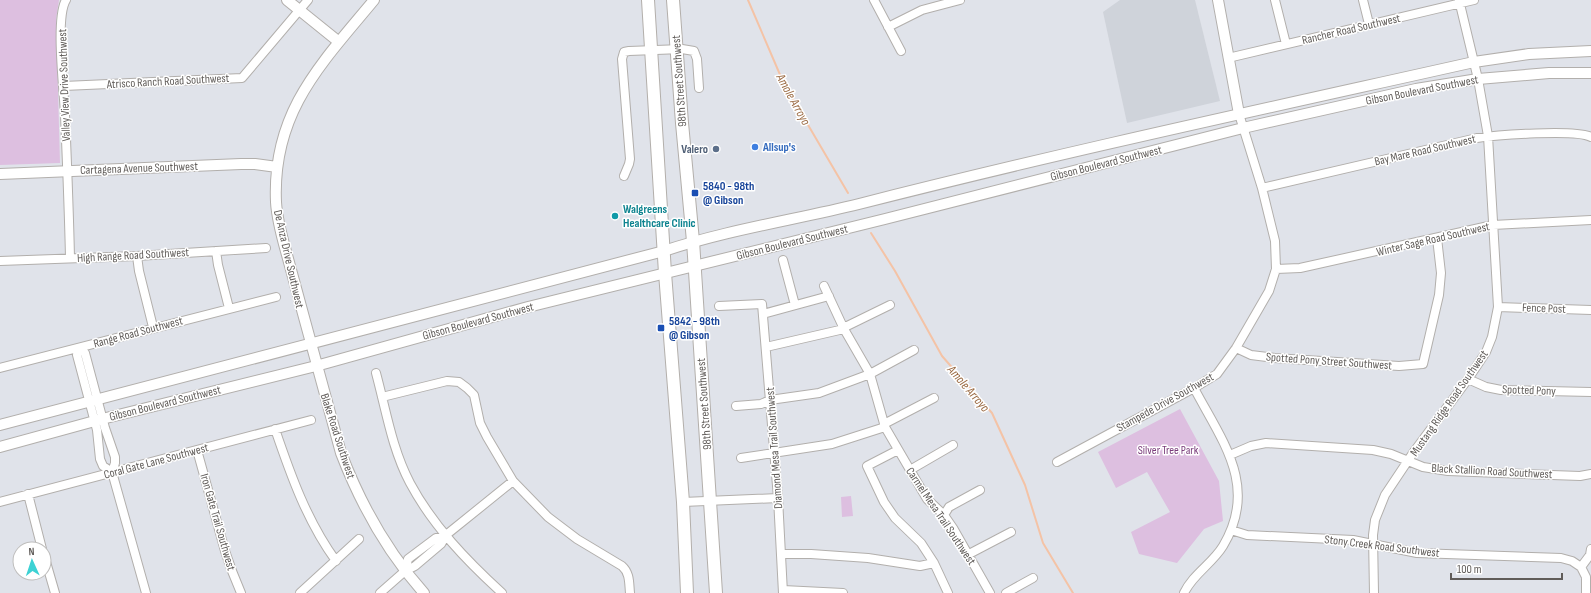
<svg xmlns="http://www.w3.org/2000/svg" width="1591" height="593" viewBox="0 0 1591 593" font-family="'Sofia Sans Condensed',sans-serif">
<rect width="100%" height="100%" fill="#e0e3ea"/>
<path fill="#cfd3da" d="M1120,0H1195L1220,101L1127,123L1103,12Z"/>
<path fill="#ddbfe0" d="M0,0H59L56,19L60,163L0,165Z
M1180,409L1219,481L1223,521L1204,529L1177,563L1139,554L1131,532L1170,512L1147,472L1116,488L1098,452Z
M851,496L853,516L842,517L841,497Z"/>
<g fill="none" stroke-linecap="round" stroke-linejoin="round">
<path stroke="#f4c3a6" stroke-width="2" d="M748,0L784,84L848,193
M871,233L895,271L942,356L992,413L1025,485L1043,543L1073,593"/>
<defs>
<path id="minor" d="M66,0C55,18 64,90 65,115C67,163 69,210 70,258
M874,0L901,51
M1275,0L1286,44
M1363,0L1369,24
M888,27L922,10L960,0
M1228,58L1474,0
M64,86L242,78L308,0
M624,176L629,164L630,159L622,59L624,52L629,51L682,49L694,51L697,59L699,88
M1262,188L1477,138C1497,135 1576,129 1591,137
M216,251L218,265L229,308
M137,256L139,271L153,327
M783,260L795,305
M0,261L137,256L266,248
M1276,269L1300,268L1493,225L1591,220
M824,286L844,329L870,374L885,427L927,499L944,515L953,528L990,593
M719,306L762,304L778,498L783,593
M1498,307L1591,310
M763,314L829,296
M843,328L890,305
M766,347L844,329
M1236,348L1251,355L1275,358L1399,366L1423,364L1439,295L1441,273L1437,238
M0,368L276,297
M376,373C386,410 392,449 410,483C433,526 467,561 502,593
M1468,379L1486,387L1501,390L1591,392
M382,397L447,381L459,382L467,388L474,395L480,423L487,437L513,481L548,517L577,539L622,566C630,573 629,583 630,593
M736,406L761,404L770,400L819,393L870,374L914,350
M884,424L934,398
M275,429C291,476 307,521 336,561
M197,450L225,551L232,571L241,593
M898,450L867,466L884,502L895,518L921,543L934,563L948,593
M1230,455L1251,446L1266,443L1373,450L1391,454L1423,467L1448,471L1580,476L1591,474
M741,458L832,444L885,427
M1057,462L1194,388L1217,374L1236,348L1269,291L1276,269L1275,241L1262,188L1239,114
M910,470L953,445
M112,472L103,466L100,459L97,430L77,355L78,348L85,353L105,428L115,457V463L112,472L146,593
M28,494L42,549
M0,502L311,420
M683,502L778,498
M944,515L949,507L980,490
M1231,530L1247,535L1353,540L1417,553L1561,558L1572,561L1581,567L1590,555L1591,549
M781,554H811L868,558L920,566L934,563
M969,554L1011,532
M44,555L55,593
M1581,567L1586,577V593
M405,571L408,559L436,538L446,535L513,481
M783,590L843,593
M300,593L359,539
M380,593L405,571L415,566L441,544L446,535
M1006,593L1033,578
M1184,593C1193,574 1212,564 1223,546C1259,486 1222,441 1194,388
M1374,593L1373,535L1375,520L1385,495L1413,453L1468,379L1486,352L1492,337L1498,307L1488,136L1478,79L1459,0"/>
<path id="tertiary" d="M287,0L339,42
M374,0C321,64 272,112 276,202C277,220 282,237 287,255L341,453C361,505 387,552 424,593
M1218,0L1239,114
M0,174L241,164H255L277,167
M0,425L664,251C727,230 794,220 859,204C1063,152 1268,108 1474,62L1529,54L1591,51
M0,447L102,419L316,366L528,307L885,219L1243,128L1416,89L1478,79L1549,73H1591"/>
<path id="secondary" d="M648,0L665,273L683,502L687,593
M673,0L682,123L693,241L716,593"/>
</defs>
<use href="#minor" stroke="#b2afac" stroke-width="10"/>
<use href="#tertiary" stroke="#b2afac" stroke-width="12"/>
<use href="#secondary" stroke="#b3afab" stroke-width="14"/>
<use href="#minor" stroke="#fff" stroke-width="8"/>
<use href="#tertiary" stroke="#fff" stroke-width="10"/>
<use href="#secondary" stroke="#fff" stroke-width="12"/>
</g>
<circle fill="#3f7fe0" stroke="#fff" stroke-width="1.5" cx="755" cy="147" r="4"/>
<circle fill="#5c6f8a" stroke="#fff" stroke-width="1.5" cx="716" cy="149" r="4"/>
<g fill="#1a4fb4" stroke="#fff" stroke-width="1.5">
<rect x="691" y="189" width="8" height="8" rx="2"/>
<rect x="657" y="324" width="8" height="8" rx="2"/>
</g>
<circle fill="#0f9aa8" stroke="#fff" stroke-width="1.5" cx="615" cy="216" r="4"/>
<g text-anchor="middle" stroke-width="3" stroke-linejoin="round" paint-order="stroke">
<g font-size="12" fill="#605c59" stroke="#fff">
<text transform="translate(1351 29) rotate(-13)" y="4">Rancher Road Southwest</text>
<text transform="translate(168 81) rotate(-3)" y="4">Atrisco Ranch Road Southwest</text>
<text transform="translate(679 81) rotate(-94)" y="4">98th Street Southwest</text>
<text transform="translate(64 85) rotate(-92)" y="4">Valley View Drive Southwest</text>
<text transform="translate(1422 90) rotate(-11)" y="4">Gibson Boulevard Southwest</text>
<text transform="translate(1425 150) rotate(-13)" y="4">Bay Mare Road Southwest</text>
<text transform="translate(1106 163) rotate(-14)" y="4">Gibson Boulevard Southwest</text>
<text transform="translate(139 168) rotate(-2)" y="4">Cartagena Avenue Southwest</text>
<text transform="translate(1433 239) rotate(-13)" y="4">Winter Sage Road Southwest</text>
<text transform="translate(792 242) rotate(-14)" y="4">Gibson Boulevard Southwest</text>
<text transform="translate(133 255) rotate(-3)" y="4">High Range Road Southwest</text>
<text transform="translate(289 259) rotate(77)" y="4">De Anza Drive Southwest</text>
<text transform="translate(1544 308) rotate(2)" y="4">Fence Post</text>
<text transform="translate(478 321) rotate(-15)" y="4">Gibson Boulevard Southwest</text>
<text transform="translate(138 332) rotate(-15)" y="4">Range Road Southwest</text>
<text transform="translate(1329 361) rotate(4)" y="4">Spotted Pony Street Southwest</text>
<text transform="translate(1529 390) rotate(2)" y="4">Spotted Pony</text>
<text transform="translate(1165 402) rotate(-29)" y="4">Stampede Drive Southwest</text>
<text transform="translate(165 403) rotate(-14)" y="4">Gibson Boulevard Southwest</text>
<text transform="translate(1449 403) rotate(-55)" y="4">Mustang Ridge Road Southwest</text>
<text transform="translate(704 404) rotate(-94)" y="4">98th Street Southwest</text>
<text transform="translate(338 436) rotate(72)" y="4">Blake Road Southwest</text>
<text transform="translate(774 448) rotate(-94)" y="4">Diamond Mesa Trail Southwest</text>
<text transform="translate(156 461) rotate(-15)" y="4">Coral Gate Lane Southwest</text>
<text transform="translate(1492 471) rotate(3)" y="4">Black Stallion Road Southwest</text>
<text transform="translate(941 516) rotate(56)" y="4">Carmel Mesa Trail Southwest</text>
<text transform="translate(218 522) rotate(74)" y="4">Iron Gate Trail Southwest</text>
<text transform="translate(1382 546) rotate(7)" y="4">Stony Creek Road Southwest</text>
</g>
<g font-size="12" font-weight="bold" fill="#366cbe" stroke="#fff" text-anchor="start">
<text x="763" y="151">Allsup's</text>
</g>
<g font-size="12" font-weight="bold" fill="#4e5e75" stroke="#fff" text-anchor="end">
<text x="708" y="153">Valero</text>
</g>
<g font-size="12" font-weight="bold" fill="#164399" stroke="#fff" text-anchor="start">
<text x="703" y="190">5840 - 98th<tspan x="703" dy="14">@ Gibson</tspan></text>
<text x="669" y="325">5842 - 98th<tspan x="669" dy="14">@ Gibson</tspan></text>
</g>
<g font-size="12" font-weight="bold" fill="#0d838f" stroke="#fff" text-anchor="start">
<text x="623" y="213">Walgreens<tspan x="623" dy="14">Healthcare Clinic</tspan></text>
</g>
<g font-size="12" fill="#7a3d7b" stroke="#fff">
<text x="1168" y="454">Silver Tree Park</text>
</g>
<g font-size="13" font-style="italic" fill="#9b6b44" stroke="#fff">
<text transform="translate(794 99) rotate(61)" y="5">Amole Arroyo</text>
<text transform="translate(969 388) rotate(49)" y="5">Amole Arroyo</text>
</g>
</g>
<g transform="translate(32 561) rotate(357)"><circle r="19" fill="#ffffff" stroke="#bfbebd"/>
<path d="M0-3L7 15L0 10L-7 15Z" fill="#3dd2d4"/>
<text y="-6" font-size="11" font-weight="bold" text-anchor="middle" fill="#605c59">N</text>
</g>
<path d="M1451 573v6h111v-6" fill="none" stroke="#605c59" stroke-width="2"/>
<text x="1457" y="573" font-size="12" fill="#605c59" stroke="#ffffff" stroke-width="3" paint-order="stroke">100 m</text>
</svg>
